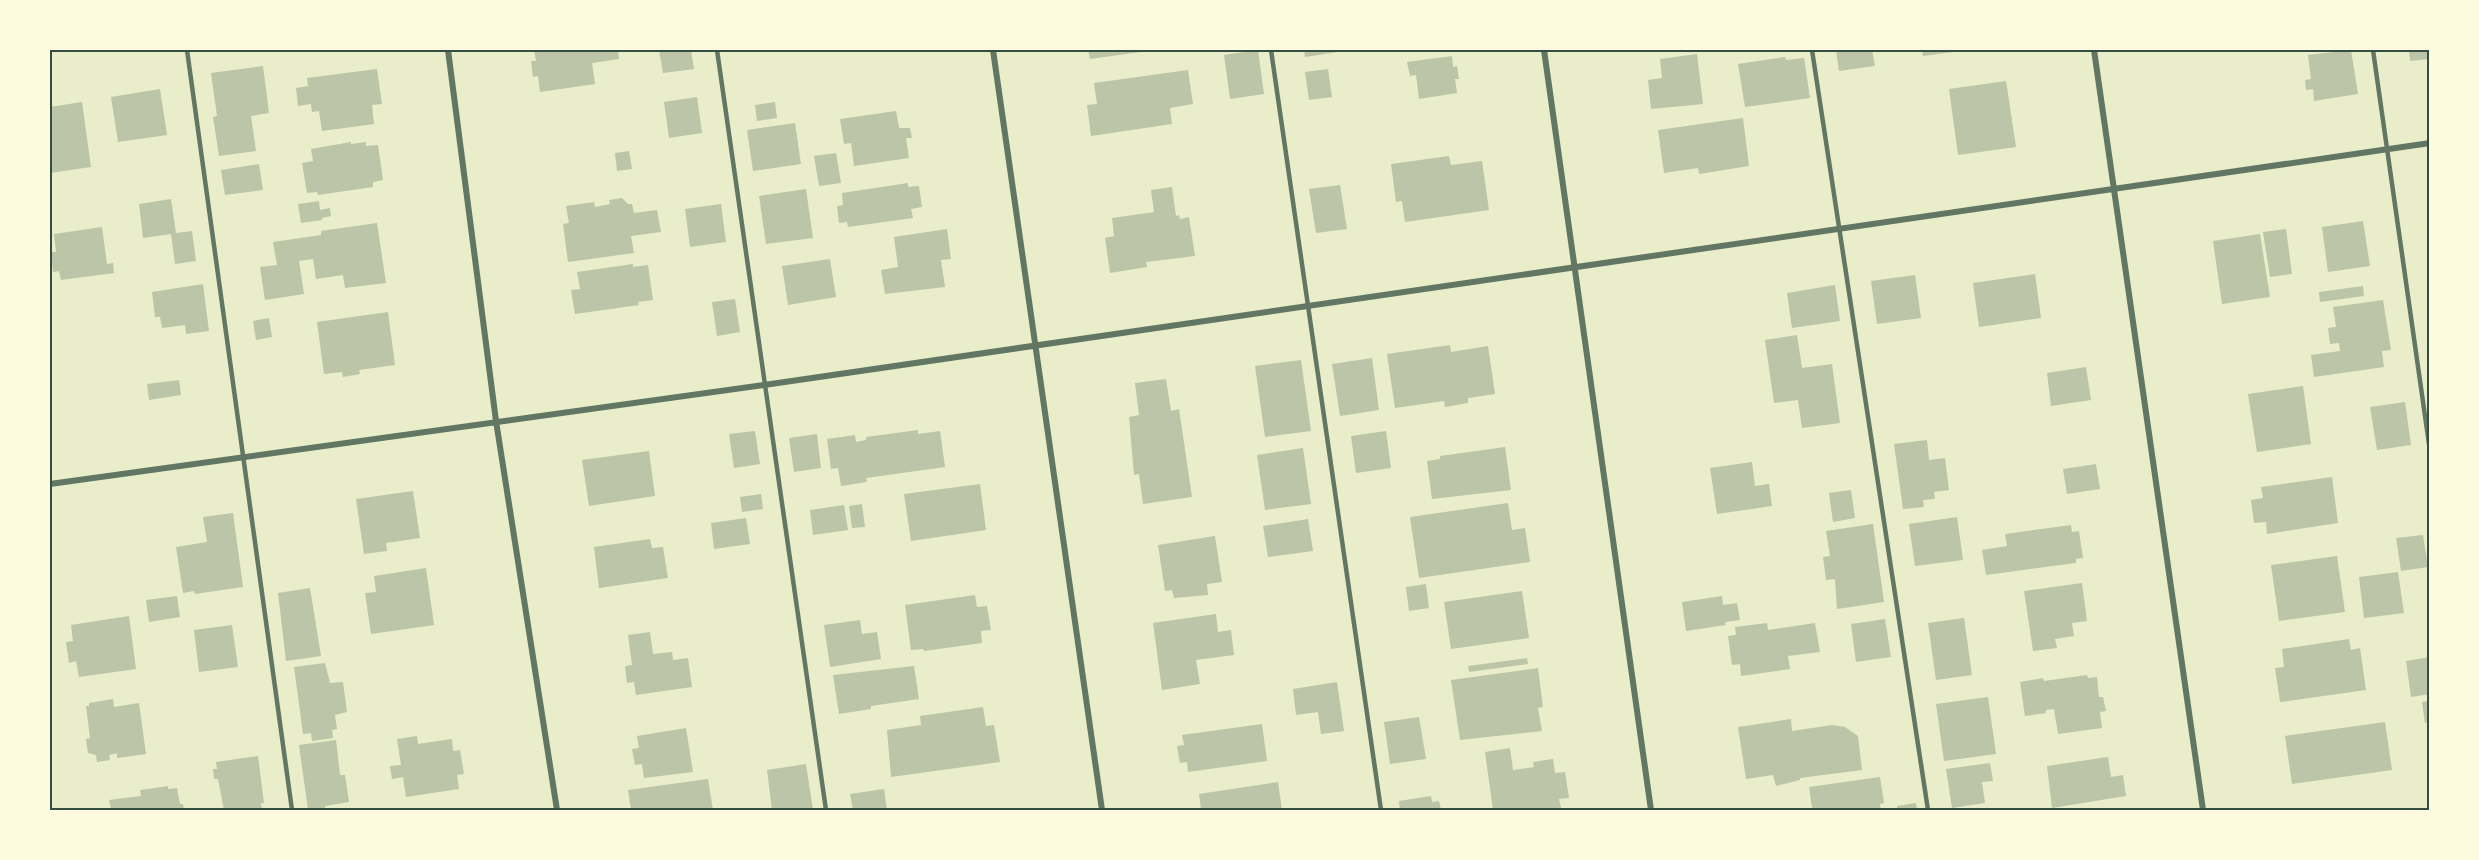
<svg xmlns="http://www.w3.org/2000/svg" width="2479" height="860" viewBox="0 0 2479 860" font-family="'PT Sans Narrow',sans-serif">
<rect width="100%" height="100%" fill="#e9edc9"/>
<path fill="#bcc5a7" d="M534,50H618L619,59L592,63L595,84L540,92L538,76L533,77L531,61H536Z
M659,50H691L694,69L663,73Z
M1088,50H1148V51L1090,59Z
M1258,50L1264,94L1230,99L1224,55Z
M1304,50H1337L1338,52L1305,57Z
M1836,50H1872L1875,66L1839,71Z
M1922,50H1961V51L1923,56Z
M2351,50L2358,94L2314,101L2313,89L2306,90L2305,80L2311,79L2308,55Z
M2409,50H2430V59L2410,61Z
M1697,54L1703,104L1651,109L1648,80L1662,78L1660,59Z
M1452,56L1453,67L1457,66L1459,79H1455L1457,93L1419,99L1416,75L1410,76L1407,62Z
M1785,57L1786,60L1804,58L1810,98L1745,107L1738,64Z
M263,66L269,113L251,116L256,151L219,156L213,117L217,116L211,73Z
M377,69L382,104L372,105L374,124L322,131L319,111L312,112L311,104L298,106L296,88L308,86L307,78Z
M1328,69L1332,97L1309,100L1305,72Z
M1188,70L1193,104L1170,108L1172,124L1091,136L1087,105L1097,104L1094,83Z
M2006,81L2016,147L1958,155L1949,89Z
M160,89L167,135L118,142L111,97Z
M697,97L702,133L669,138L664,102Z
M82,102L91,167L50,173V107Z
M775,102L777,118L757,121L755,105Z
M896,111L899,128H910L912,138H906L909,158L854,166L851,143L844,144L840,119Z
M1743,118L1749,166L1699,174L1698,168L1664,173L1658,130Z
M795,123L801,164L753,171L747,130Z
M351,142V144L366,142V146L378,145L383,180L373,182V187L318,195L317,192L307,193L302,163L313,161L311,149Z
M629,151L632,169L617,171L615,153Z
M836,153L841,183L819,186L814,156Z
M1449,156L1451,165L1482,161L1489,210L1405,222L1402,201L1396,202L1391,164Z
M259,164L263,190L225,195L221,170Z
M908,183V187L919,186L922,207L911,209L913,218L848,227L847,222L839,223L837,206L843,205L842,193Z
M1340,185L1347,229L1316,233L1309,189Z
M1172,187L1176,216L1179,215L1180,219L1189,217L1195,256L1146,262L1147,267L1110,273L1105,238L1114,236L1112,218L1154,212L1151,190Z
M806,189L813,238L766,244L759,196Z
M622,198L628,204H632L634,213L657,210L661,232L631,236L634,253L568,262L563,224L569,223L566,206L594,202L595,207L610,204L609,200Z
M171,199L176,233L192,231L196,261L175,264L171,234L143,238L139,204Z
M319,201L320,210L330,208L331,216L322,218V220L301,223L298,204Z
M721,204L726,242L690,247L685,209Z
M2363,221L2370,266L2328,272L2322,227Z
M377,223L386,283L345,288L343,275L316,279L313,259L299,261L304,294L265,300L260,267L277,265L273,242L321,235V231Z
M102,227L107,264L113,263L114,273L61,280L59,271L53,272L51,252H56L54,234Z
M947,229L951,259L941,260L945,287L885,294L881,270L898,267L894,237Z
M2286,229L2292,274L2270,277L2263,232Z
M2260,234L2270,297L2222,304L2213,241Z
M830,259L836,297L788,305L782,266Z
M633,264V267L648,265L653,300L638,302L639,305L575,314L571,290L580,289L577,272Z
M2035,274L2041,318L1979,327L1973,283Z
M1915,275L1921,318L1877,324L1871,281Z
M203,284L209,331L186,334L185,325L162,328L160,317H155L152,292Z
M1835,285L1840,321L1792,328L1787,293Z
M2363,286L2364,296L2320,302L2319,292Z
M735,299L740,332L717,336L712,302Z
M2383,300L2391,350L2382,351L2384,367L2314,377L2311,355L2340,351L2339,343L2330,344L2328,328L2336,327L2333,307Z
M388,312L395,365L359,370L360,374L343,377L342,372L324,374L317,322Z
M269,318L272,337L256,340L253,321Z
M1797,335L1802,368L1832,364L1840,423L1802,428L1798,400L1774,403L1765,340Z
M1450,345L1451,352L1488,346L1495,394L1468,398V403L1445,407L1444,401L1395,408L1387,354Z
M1372,358L1379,410L1340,416L1332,364Z
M1301,360L1311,431L1265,437L1255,366Z
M2086,367L2091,400L2051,406L2047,373Z
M1166,379L1171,411L1179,409L1192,497L1143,504L1139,474L1134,475L1129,417L1139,415L1135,383Z
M179,380L181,395L149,400L147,384Z
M2303,386L2311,444L2257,452L2248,394Z
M2405,402L2411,445L2377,450L2370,407Z
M918,430V434L940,431L945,467L866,478L867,482L841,486L838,468L831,469L827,439L855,435L856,442L866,440V437Z
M755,431L760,464L734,468L729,434Z
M1386,431L1391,468L1356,473L1351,436Z
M817,434L821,468L794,472L789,438Z
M1927,440L1929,460L1945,458L1949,490L1934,492L1935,499L1923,500L1924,507L1903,509L1894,444Z
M1505,447L1511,490L1432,499L1427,461L1440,459V456Z
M1303,448L1311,504L1265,510L1257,455Z
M649,451L655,496L589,506L582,460Z
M1752,462L1755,486L1769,484L1772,506L1717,514L1710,468Z
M2096,464L2100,489L2067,494L2063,469Z
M2332,477L2338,523L2267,534L2266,522L2254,523L2251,500L2263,498L2261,487Z
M980,484L986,530L911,541L904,494Z
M1851,490L1855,518L1833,522L1829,493Z
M413,491L420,538L386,543L387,551L364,554L356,499Z
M761,494L763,509L742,512L740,497Z
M1508,503L1512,530L1525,528L1530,562L1419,578L1410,517Z
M862,504L865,527L852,528L849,506Z
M844,505L848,530L813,535L810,510Z
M233,513L243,587L195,594L194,591L183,593L176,547L207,542L203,517Z
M1957,517L1963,560L1915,566L1909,524Z
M746,518L750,544L714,549L711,523Z
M1308,519L1313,551L1268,557L1263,526Z
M1873,524L1884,602L1837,609L1835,579L1826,580L1823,557L1830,556L1826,531Z
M2071,525L2072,532L2079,531L2083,558L2076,559V563L1986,575L1982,550L2007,546L2005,534Z
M2423,535L2428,567L2401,571L2396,538Z
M1215,536L1222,582L1207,584L1208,595L1174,598L1172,590L1165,591L1158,545Z
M650,539L652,548L663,547L668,578L599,588L594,547Z
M2337,556L2345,612L2279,621L2271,565Z
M426,568L434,625L371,634L365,593L376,592L374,576Z
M2398,572L2404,613L2364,618L2359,577Z
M2082,583L2087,621L2072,623L2074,636L2055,639L2057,648L2033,651L2024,591Z
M1426,584L1429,608L1409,611L1406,587Z
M310,588L321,656L286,661L278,593Z
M1522,591L1529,638L1451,649L1444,602Z
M975,595L977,607L987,606L991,630L981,631L982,643L924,651L923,649L911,650L905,605Z
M177,596L180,617L149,622L146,600Z
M1722,596L1723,605L1737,603L1740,620L1725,622L1726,625L1686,631L1682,602Z
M1216,614L1218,632L1231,630L1234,655L1196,660L1200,684L1162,690L1153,623Z
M129,616L136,669L79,677L76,661L69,663L66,642L73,641L71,625Z
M1964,618L1972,675L1936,680L1928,623Z
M1885,619L1891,657L1856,662L1851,624Z
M860,620L862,634L877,632L881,659L830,667L824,625Z
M1767,623L1768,630L1815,623L1820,652L1788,656L1790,669L1741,676L1740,664L1732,665L1728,636L1736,635L1735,627Z
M232,625L238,667L199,672L194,630Z
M650,632L653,654L672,652L673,660L688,658L692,687L636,695L634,682L627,683L625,666L632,665L628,635Z
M2349,639L2351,650L2360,648L2366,690L2280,702L2275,668L2284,667L2282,649Z
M2430,657V694L2411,697L2406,661Z
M1527,658L1528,664L1469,672L1468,666Z
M325,663L330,683L343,682L347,712L335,715L337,729L332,730L333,738L312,741L311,733L303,734L294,667Z
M914,666L919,699L871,706V709L839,714L833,675Z
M1538,668L1543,707L1538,708L1542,731L1460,740L1451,680Z
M2087,675L2088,678L2097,677L2099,697H2103L2106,711L2100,712L2102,728L2058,734L2054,709L2046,710V713L2025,716L2020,682L2043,678L2044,681Z
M1337,682L1344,731L1321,734L1318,712L1296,715L1293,689Z
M1988,697L1996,754L1944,761L1936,704Z
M113,699L114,707L139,703L146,754L117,758V753L109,755L110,760L97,762L96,755L88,753L86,739L90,738L86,706H89V703Z
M2430,701V722L2425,723L2422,702Z
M983,707L986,726L994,725L1000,762L891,777L887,730L921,725L920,716Z
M1419,717L1426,759L1390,764L1384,722Z
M1791,719L1792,731L1832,725L1845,727L1858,736L1862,770L1800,778V780L1776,786L1773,775L1746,779L1738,727Z
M2385,722L2392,770L2292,784L2285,736Z
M1262,724L1267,761L1188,772L1187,762L1180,763L1177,746L1184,745L1182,735Z
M686,728L693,772L644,778L642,764L635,765L632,749L639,748L637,736Z
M417,736L418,744L452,739L453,751L460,750L464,774L457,775L459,789L406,797L403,777L392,779L390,766L401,765L397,739Z
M336,740L340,775H345L349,802L325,806V810H308L299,745Z
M1510,748L1513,770L1534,767L1533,762L1553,759L1555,773L1565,772L1569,798L1559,799L1561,808L1543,810H1493L1485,752Z
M258,756L264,803H261L262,810H224L218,779H214L213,769H217L216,762Z
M2108,757L2111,777L2123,775L2126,796L2052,808L2047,766Z
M1990,763L1993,781L1982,782L1985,803L1952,808L1946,769Z
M806,764L813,810H772L767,770Z
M1880,777L1884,803L1880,804L1881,810H1803L1812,808L1809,787Z
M708,779L713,810H631L628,790Z
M1278,782L1282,810H1201L1199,794Z
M168,786V789L177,788L180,804H183L184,810H111L109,800L141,796L140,790Z
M884,789L887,810H853L850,794Z
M1431,796L1432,802L1439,801L1441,810H1400L1399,801Z
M1916,803L1917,810H1897V806Z"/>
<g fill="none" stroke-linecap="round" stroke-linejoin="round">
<path stroke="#617663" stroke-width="4.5" d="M187,50L292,810
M717,50L826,810
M1271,50L1381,810
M1812,50L1928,810
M2373,50L2430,451"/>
<path stroke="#617663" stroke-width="6" d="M448,50L496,421L557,810
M993,50L1102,810
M1544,50L1651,810
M2094,50L2203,810
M50,484L764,385L2430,143"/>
</g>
<rect width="2479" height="860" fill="none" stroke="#fefae0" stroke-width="102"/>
<rect x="51" y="51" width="2377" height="758" fill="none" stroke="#344e41" stroke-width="2"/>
</svg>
